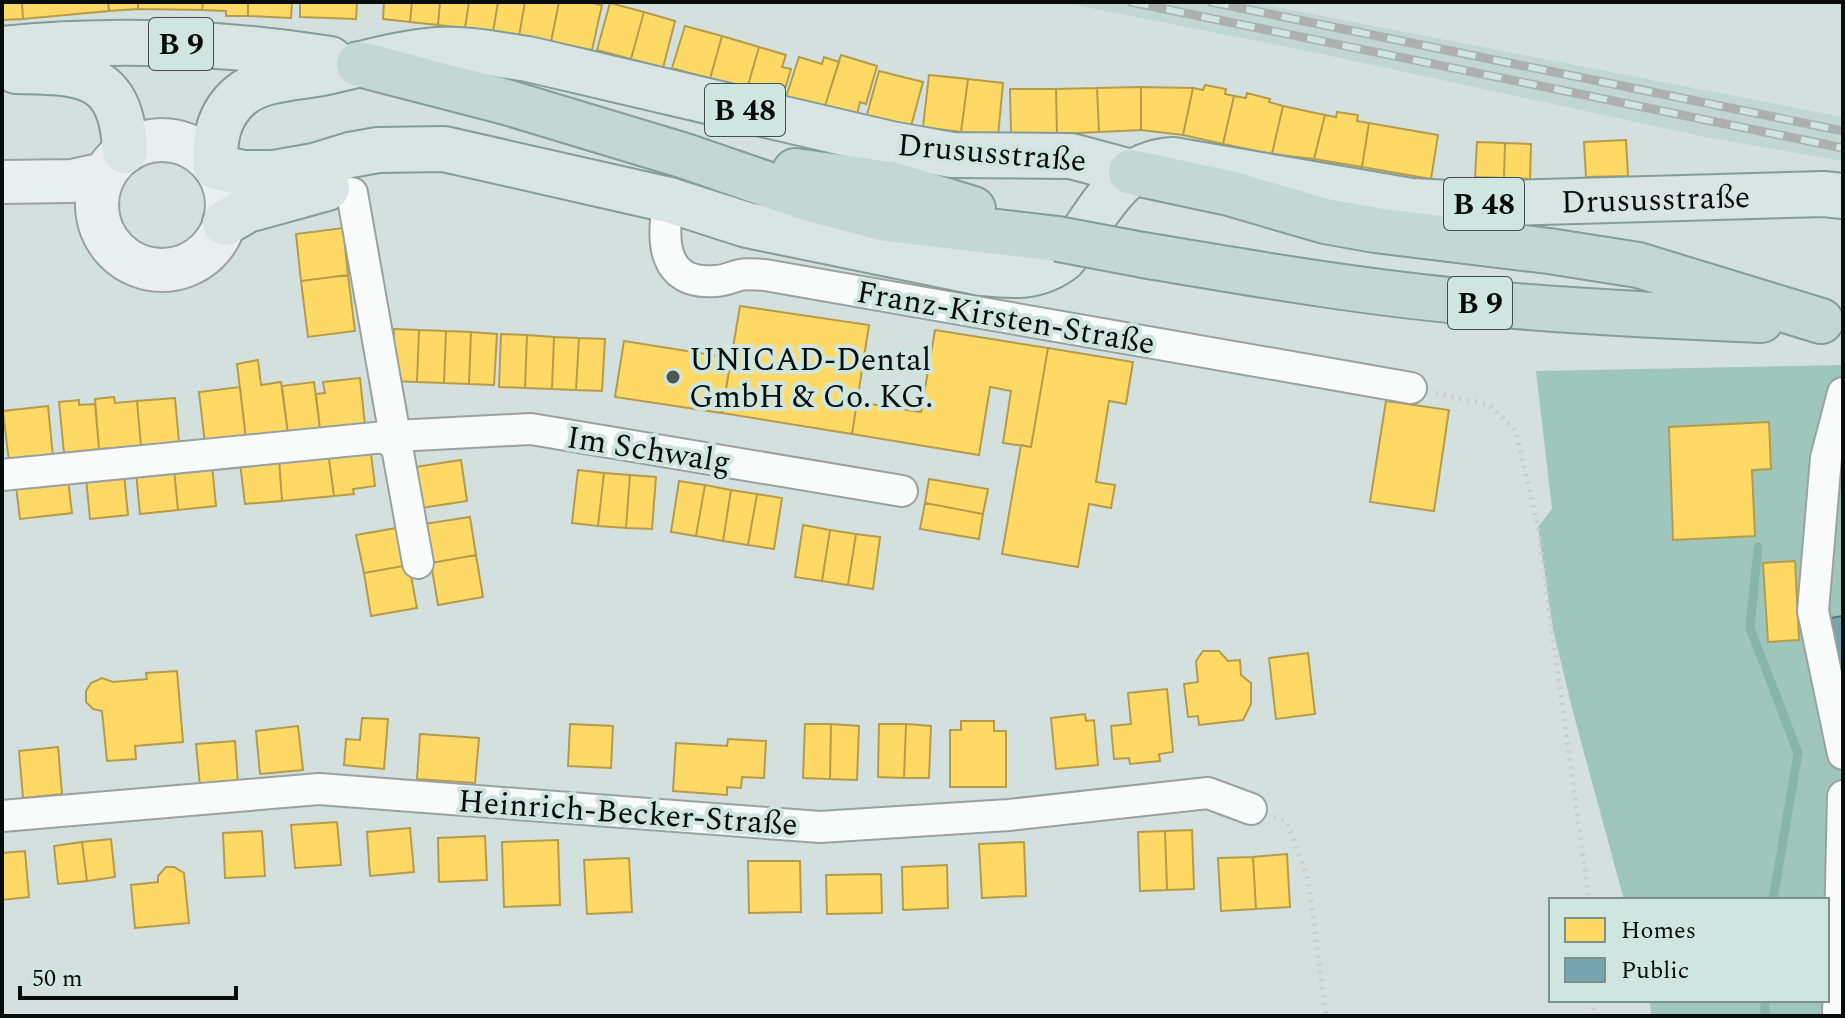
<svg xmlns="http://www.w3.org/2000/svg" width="1845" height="1018" viewBox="0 0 1845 1018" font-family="Spectral,serif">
<rect width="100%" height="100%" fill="#d4e0dd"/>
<path fill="#c1d7d2" d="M1060,2H1251L1843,117V161L1705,137L1317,53Z"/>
<path fill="#9fc6bd" d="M1843,365V1016H1651L1650,1000H1827V900H1624L1573,712L1553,630L1538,527L1552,509L1536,371Z"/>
<path fill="#ffd966" stroke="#b49c4b" stroke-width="2" d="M2,2H22L23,19L2,20Z
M22,2H108L109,11L23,19Z
M108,2H138V9L109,11Z
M138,2H203L202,10L138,9Z
M203,2H248V16H226V11L202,10Z
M248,2H292L291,18L248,16Z
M300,2H357L356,19L300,17Z
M384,2H412L410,22L383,19Z
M412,2H440L438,25L410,22Z
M440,2H469L465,28L438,25Z
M469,2H498L493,32L465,28Z
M498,2H525L519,36L493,32Z
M525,2H559L551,42L519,36Z
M559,2H587L602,5L592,50L551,42Z
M610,3L644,12L631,59L597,50Z
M644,12L675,21L663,68L631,59Z
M685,26L722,36L710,79L672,68Z
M722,36L759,47L747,89L710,79Z
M759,47L786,55L782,67L791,69L784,92L771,88L769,96L747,89Z
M841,55L877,66L866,104L860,102L856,119L824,109Z
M799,57L822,64L824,57L839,62L824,109L786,97Z
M879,71L923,82L910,130L866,118Z
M929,75L968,79L961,132L923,127Z
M968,79L1003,83L998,136L961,132Z
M1205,85L1226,89L1225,94L1234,96L1223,144L1183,135L1193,88L1203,90Z
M1141,87L1193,88L1183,135L1141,130Z
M1141,87V130L1099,132L1097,88Z
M1097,88L1099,132L1057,134L1056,89Z
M1010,89H1056L1057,134H1011Z
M1247,93L1270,99L1269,102L1283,106L1272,154L1223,144L1234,96L1246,98Z
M1283,106L1325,115L1314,159L1272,154Z
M1337,112L1358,115L1357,121L1369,123L1362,167L1314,159L1325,115L1336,117Z
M1369,123L1438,135L1431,179L1362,167Z
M1626,140L1628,176L1586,177L1584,142Z
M1477,142L1505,143L1504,178L1475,177Z
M1505,143L1531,144L1530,179L1504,178Z
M343,228L348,275L301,281L296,234Z
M348,275L355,331L308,337L301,281Z
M740,306L869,325L852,434L722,413Z
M394,329L419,330L417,382L392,381Z
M419,330L446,331L444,383L417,382Z
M935,330L1048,348L1031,447L1003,443L1011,391L990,387L979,455L852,434L857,402L921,412Z
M446,331L471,332L469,384L444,383Z
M471,332L497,334L494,385L469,384Z
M501,334L527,335L525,388L499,387Z
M527,335L554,337L552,389L525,388Z
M554,337L579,338L576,390L552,389Z
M579,338L605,339L602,391L576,390Z
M624,341L731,358L722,413L615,397Z
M1048,348L1133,362L1126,404L1109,401L1096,482L1115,485L1111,508L1089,504L1078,567L1002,554L1021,445L1031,447Z
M258,360L261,385L281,382L288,434L246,439L237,364Z
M360,378L365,425L320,429L316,394L325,393L323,382Z
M314,382L320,429L288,434L282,386Z
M240,387L246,439L205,444L199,392Z
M114,397L115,403L137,401L141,446L99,449L95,399Z
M175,398L179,442L141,446L137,401Z
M79,400V405L95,404L99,449L64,453L59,402Z
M1386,401L1449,410L1434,511L1370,502Z
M48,406L53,457L9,462L3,411Z
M1769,422L1771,469L1752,470L1755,536L1673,540L1669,427Z
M370,446L375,486L353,489L354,494L334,496L328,452Z
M328,452L334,496L282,501L279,459Z
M279,459L282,501L245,504L240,463Z
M461,460L467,501L421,508L415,467Z
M212,465L216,506L178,510L174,469Z
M174,469L178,510L140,514L136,472Z
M578,470L604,473L598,526L572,523Z
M604,473L630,475L626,528L598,526Z
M124,474L128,515L90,519L86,478Z
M630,475L656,477L652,529L626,528Z
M929,479L988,489L983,514L925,503Z
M68,480L72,513L20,519L16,486Z
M679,481L705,485L696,536L671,532Z
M705,485L731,490L723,541L696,536Z
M731,490L757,494L748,545L723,541Z
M757,494L782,498L774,549L748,545Z
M925,503L983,514L979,539L920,529Z
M470,517L476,555L431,563L424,524Z
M803,525L830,530L822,581L795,577Z
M402,527L409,565L364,573L356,535Z
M830,530L856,534L848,585L822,581Z
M856,534L880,537L873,589L848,585Z
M476,555L483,597L438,605L431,563Z
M1795,561L1799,640L1768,642L1763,563Z
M409,565L417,608L371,616L364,573Z
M1203,651H1219L1228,661L1240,660L1241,675L1251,683V704L1243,720L1199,725L1198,716L1188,717L1184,684L1198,682L1196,661Z
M1308,653L1315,714L1276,719L1269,658Z
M177,671L183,742L135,746L136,759L107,761L102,711L93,709L86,702V691L91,683L102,678L113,682L147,679L146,673Z
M1167,689L1173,752L1159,754L1160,761L1130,764L1129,758L1114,759L1111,726L1131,724L1128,693Z
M1085,714L1086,721L1094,720L1098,765L1056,769L1051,718Z
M362,718L388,719L384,769L344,765L346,739L360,740Z
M961,721H994V731H1006V787H950V730H961Z
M570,724L613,726L611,768L568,766Z
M805,724H831L830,779L803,778Z
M831,724L859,726L857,780L830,779Z
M879,724H906L904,778L878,777Z
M906,724L931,726L929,778H904Z
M298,726L303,770L260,774L256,731Z
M420,734L479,738L475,783L417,779Z
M728,739L766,741L764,778L742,777L741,788L727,787V795L673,791L676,743L727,746Z
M235,741L238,783L200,786L196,744Z
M58,747L62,794L23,798L19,751Z
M337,822L341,865L295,868L291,825Z
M410,828L414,872L370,876L367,832Z
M1192,830L1194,889L1167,890L1165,831Z
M262,831L265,876L225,878L223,833Z
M1165,831L1167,890L1140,891L1138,832Z
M485,836L487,880L439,882L438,838Z
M111,839L115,877L87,881L82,842Z
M558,840L560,905L504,907L502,842Z
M82,842L87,881L58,884L54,846Z
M1024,842L1026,896L982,898L979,844Z
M25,851L29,897L2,900V853Z
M1287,854L1290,907L1256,909L1253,857Z
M1253,857L1256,909L1221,911L1218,858Z
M629,858L632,912L587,914L584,860Z
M748,861H800L801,912L749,913Z
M947,865L948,908L903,910L902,867Z
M166,867H174L184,873L189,923L135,928L131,885L158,882V876Z
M881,874L882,913L827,914L826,875Z"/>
<path fill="#76a5af" stroke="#54777e" stroke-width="2" d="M1843,616V662L1835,663L1830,618Z"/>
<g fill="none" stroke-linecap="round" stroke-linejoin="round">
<path stroke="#87b5aa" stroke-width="9" d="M1758,547L1750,628L1798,753L1773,900
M1765,1016V1000"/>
<defs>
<path id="street" d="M669,200C661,240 662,285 715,281C724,281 732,277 740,275C748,273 757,275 765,275L1411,388
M1843,393L1826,458L1813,611L1843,754
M395,436L418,563
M391,442L395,436L531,429L902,491
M2,475L395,436L352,193
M2,816L319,789L820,827L1009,815L1208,793L1251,809
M1838,1016L1843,796"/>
<path id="secondary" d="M97 205a65 65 0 1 1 130 0a65 65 0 1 1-130 0Z
M2,182L72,181L104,174"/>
<g id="primary">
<path d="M2,49C111,38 222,42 330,59"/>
<path d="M16,71C82,72 122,72 125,151"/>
<path id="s1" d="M1131,172L1071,156L952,155L891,144L528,59C498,55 467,48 437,50C398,53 361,65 322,73C297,78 262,78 241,95C219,113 213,140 216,167L243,173H274L314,166L350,155L378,150L444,149L669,200L747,225L981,273C1011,276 1037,279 1063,259C1096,222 1115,162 1173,160L1411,201L1471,204L1823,194L1843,196"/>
<path d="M225,223L247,210L327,188"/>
</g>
<path id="highway" d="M359,64L506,102L685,156L816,201L886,219L1058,239
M795,171L891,184L973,209
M1131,172L1229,193L1325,221L1375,230L1549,251L1638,265L1821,321
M1143,255C1251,273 1359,292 1469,302C1566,311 1663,316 1761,320"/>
</defs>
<use href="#street" stroke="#99a29f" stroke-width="34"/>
<use href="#secondary" stroke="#99a29f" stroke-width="46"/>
<use href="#primary" stroke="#849d98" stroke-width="48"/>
<use href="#highway" stroke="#849d98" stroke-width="48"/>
<path stroke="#c9cccb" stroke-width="5" stroke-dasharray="2 6" stroke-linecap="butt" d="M1436,393L1489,405L1516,431L1538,527L1589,900
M1274,817L1287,822L1308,879L1326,1016
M1594,1000V1016"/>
<use href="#street" stroke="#f9fafa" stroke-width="30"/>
<use href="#secondary" stroke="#e8efee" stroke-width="42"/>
<use href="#primary" stroke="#d8e5e3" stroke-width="44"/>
<use href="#highway" stroke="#c3d8d4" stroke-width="44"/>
<defs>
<path id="rail" d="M1131,2L1843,148
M1211,2L1843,131"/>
</defs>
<use href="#rail" stroke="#adb0af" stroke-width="9"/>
<use href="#rail" stroke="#cfe5df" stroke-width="6" stroke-dasharray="18" stroke-linecap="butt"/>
<defs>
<path id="highway-bridge" d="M1058,239L1143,255"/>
</defs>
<use href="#highway-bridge" stroke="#849d98" stroke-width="48" stroke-linecap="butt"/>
<use href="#highway-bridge" stroke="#c3d8d4" stroke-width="44"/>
</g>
<circle fill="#4e5754" stroke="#cfe5df" stroke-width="3" cx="673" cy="377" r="8"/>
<g text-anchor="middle" stroke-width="8" stroke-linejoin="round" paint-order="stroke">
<g fill="#cfe5df" stroke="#424e4b" stroke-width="2">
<rect x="149" y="18" width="64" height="52" rx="6"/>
<rect x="705" y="84" width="80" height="52" rx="6"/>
<rect x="1444" y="178" width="80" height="52" rx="6"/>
<rect x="1448" y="277" width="64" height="52" rx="6"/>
</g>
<g font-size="30" font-weight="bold" fill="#060d0b">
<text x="181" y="54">B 9</text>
<text x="745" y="120">B 48</text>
<text x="1484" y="214">B 48</text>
<text x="1480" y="313">B 9</text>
</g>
<g font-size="32" fill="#060d0b" stroke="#cfe5df">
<text transform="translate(992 152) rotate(5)" y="11">Drususstraße</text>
<text dy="11" stroke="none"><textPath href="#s1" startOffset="2498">Drususstraße</textPath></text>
<text transform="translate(1006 317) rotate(10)" y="11">Franz-Kirsten-Straße</text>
<text transform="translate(649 449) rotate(9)" y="11">Im Schwalg</text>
<text transform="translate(628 812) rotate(4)" y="11">Heinrich-Becker-Straße</text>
</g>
<g font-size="32" fill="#060d0b" stroke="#cfe5df" text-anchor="start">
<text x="689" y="370">UNICAD-Dental<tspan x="689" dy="37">GmbH &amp; Co. KG.</tspan></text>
</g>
</g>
<rect width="1845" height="1018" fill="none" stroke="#060d0b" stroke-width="8"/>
<rect x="1549" y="898" width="280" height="104" fill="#cfe5df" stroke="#7f8f8a" stroke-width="2"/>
<rect x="1565" y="918" width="40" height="24" fill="#ffd966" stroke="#7f8f8a" stroke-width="2"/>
<text x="1621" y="938" font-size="24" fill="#060d0b">Homes</text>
<rect x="1565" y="958" width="40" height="24" fill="#76a5af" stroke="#7f8f8a" stroke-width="2"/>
<text x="1621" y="978" font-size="24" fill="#060d0b">Public</text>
<path d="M20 986v12h216v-12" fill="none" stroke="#060d0b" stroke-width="4"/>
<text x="32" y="986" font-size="24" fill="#060d0b" stroke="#cfe5df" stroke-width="6" paint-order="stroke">50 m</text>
</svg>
